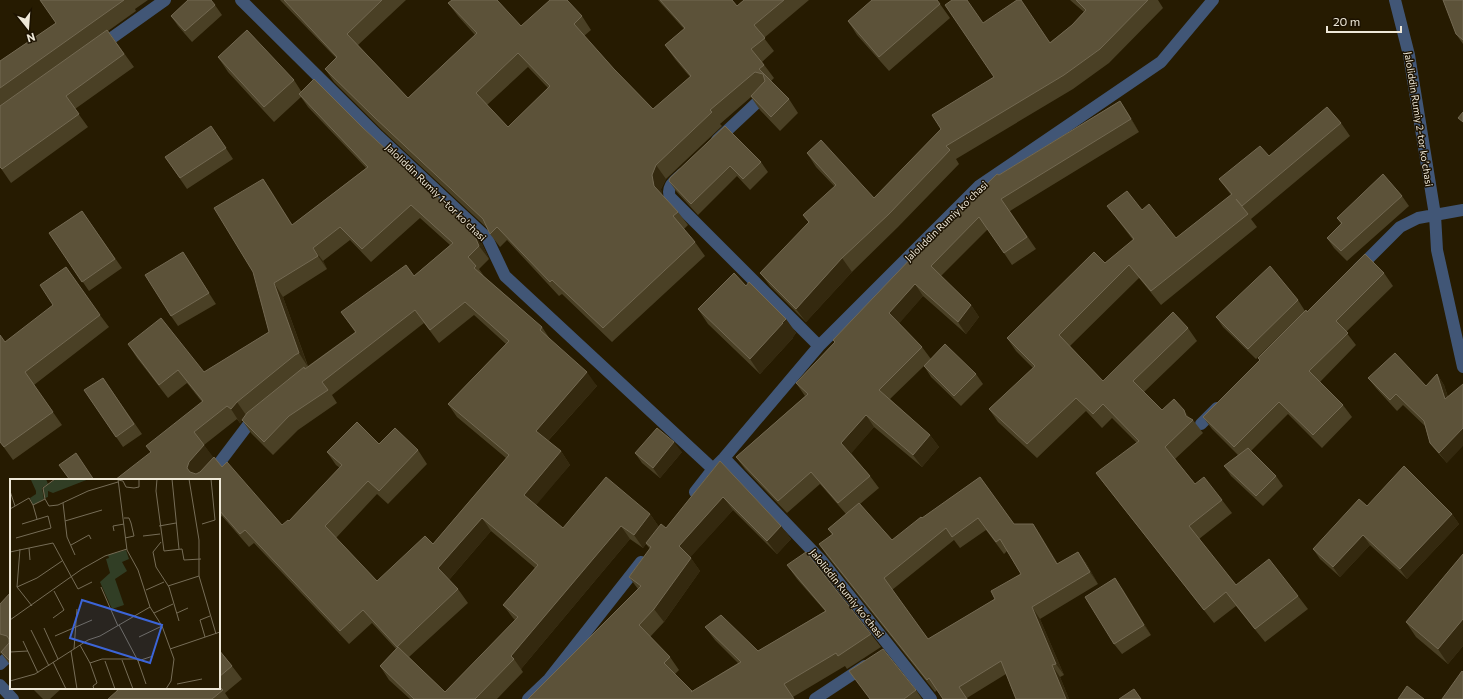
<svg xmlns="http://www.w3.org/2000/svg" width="1463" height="699" viewBox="0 0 1463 699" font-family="Commissioner,sans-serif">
<rect width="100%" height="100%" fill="#261b01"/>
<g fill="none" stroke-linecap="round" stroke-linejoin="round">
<path stroke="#415676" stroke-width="12" d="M241,0L378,136L487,238L505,276L713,469
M1395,0L1409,55L1435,215L1437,250L1463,367
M99,47L165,0
M717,140L767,93
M682,174C675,181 666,186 670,197L819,346
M1358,269L1400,227L1418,218L1463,210
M1201,424L1217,408
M724,458L822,561L931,699
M204,480L214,470L251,421L258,415
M695,492L713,469L724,458L819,346L979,186L1161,62L1213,0
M0,664L11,654
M0,685L13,699
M528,699L549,679L641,562
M815,699L865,666"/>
</g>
<path fill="#4a4025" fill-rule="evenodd" d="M40,0H148L135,9L136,11L108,31L134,67L75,109L88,127L11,183L0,167V61L56,23Z
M280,0H406L358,45L408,98L475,35L458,16L448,3L521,26L582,16L591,30L584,36L614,69L653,109L690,77L675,59L665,45L684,29L658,0H732L737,6L744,0H809L764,38L774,51L762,62L774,78L771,81L789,99L798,113L780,131L760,110L751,97L720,124L722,126L666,179L661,189L662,195L678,212L688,225L684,229L695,242L705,256L612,342L562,294L559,296L507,240L500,247L490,234L487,228L383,131L334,82L325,69L336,58ZM528,67L548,88L508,127L487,105Z
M1070,0H1158L1163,8L1109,63L1073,89L956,159L959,164L898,227L852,272L806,322L770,286L760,273L809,223L803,215L835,187L816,167L807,153L874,198L994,77L983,23L1050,42L1072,25L1084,12Z
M1463,0V44L1456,34Z
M940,4L950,18L889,71L857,35L848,21Z
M215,5L222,15L192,42L178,26L171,16Z
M218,57L294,80L301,91L363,128L472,229L481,242L489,259L479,269L484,276L542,327L550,339L597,386L548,441L561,451L570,465L535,505L563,528L650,514L659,527L666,528L720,461L781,526L791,539L777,554L733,510L690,557L700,571L664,622L650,637L670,657L679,670L675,674L692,691L738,663L715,640L705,627L758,651L825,611L797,579L787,565L871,634L881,647L847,669L845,666L793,697L528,699L638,589L629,577L650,549L646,544L643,548L630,539L521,669L523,672L497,699H410L389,680L380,666L396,649L372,623L349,644L254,543L249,547L222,516L219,518V480L151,452L202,402L187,383L168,398L137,358L128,344L204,372L269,332L263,179L272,192L292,225L366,168L308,107L301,97L274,122L228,72ZM420,218L450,245L414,276L341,312L355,332L308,366L283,297L327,269L323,261L350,240L371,262ZM474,315L506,344L448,404L457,417L506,458L433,544L377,581L336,538L377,494L388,504L427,464L418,450L379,444L327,452L336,465L340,468L289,521L282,525L222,467L213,458L204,445L237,419L240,423L242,420L251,433L273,455L298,430L337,403L332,395L424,323L439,343ZM491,531L535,568L503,605L513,618L515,620L445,692L409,657L468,603L458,589L449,580Z
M1120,101L1128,113L1139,132L1010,211L1036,249L1012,265L988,229L941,276L971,305L979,317L966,334L923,296L899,323L922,347L931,359L976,374L983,384L961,406L931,377L924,366L890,399L930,435L939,447L922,467L874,427L851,453L870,476L879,488L860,504L892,540L922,518L980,477L1014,524H1033L1041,536L1058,564L1078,552L1086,563L1098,584L1040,619L1064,675L1060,677L1069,699H1016L1006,674L967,698L968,699H943L937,690L935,692L827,556L819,544L832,535L828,529L846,514L820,484L787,513L745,469L736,457L805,396L796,383L835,342L833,340L999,175ZM986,530L1004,554L1007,551L1021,574L995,599L928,639L892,590L954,540L960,548Z
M1341,123L1350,136L1251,219L1257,227L1161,305L1139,278L1070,346L1103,381L1188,328L1197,341L1144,392L1162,410L1190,418L1193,420L1203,433L1175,459L1195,484L1222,500L1232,513L1199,539L1236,585L1298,596L1308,609L1265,642L1236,606L1214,623L1106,486L1096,473L1137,443L1112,418L1102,428L1086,411L1037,458L998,422L989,409L1033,368L1016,351L1007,338L1105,263L1133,240L1117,219L1107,206L1142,210L1176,238L1231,195L1219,179Z
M725,126L761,162L768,172L750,190L737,176L698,215L676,191L669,181Z
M218,136L233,159L187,189L165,157Z
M1402,196L1409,206L1347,261L1334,248L1327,238L1341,224L1337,218Z
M82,211L122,268L89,291L49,233Z
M183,252L216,304L178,326L171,316Z
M1384,273L1393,286L1346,332L1356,345L1320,382L1343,405L1352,417L1322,448L1288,414L1251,451L1276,476L1283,486L1263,506L1231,476L1224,466L1238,455L1212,429L1203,417L1260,360L1258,358L1307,312Z
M746,286L786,319L796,333L793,337V338L760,374L708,324L698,309Z
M1298,300L1305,311L1256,359L1223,327L1216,317Z
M100,315L109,327L34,385L62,425L13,460L0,442L5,342Z
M1437,374L1444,385L1448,397L1447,463L1438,453L1430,443L1425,426L1403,405L1397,411L1376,388L1368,378L1426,386Z
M103,378L142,434L123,447L84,390Z
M682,452L660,478L642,463L635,453Z
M1367,506L1452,514L1459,524L1407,579L1370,545L1340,577L1320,559L1313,549Z
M1463,554V646L1448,664L1416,637L1406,622Z
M1122,588L1151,635L1122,654L1114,644Z
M11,592V666L1,653L0,654V604Z
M219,650L232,666L242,679L225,693L229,699H108L117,691L114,688H219Z
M849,671L916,690L922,699H870Z
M32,688H62L50,699H43Z"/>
<path fill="#34290f" d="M1120,101L1128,113L1139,132L1131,119Z
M656,165L666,179L661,189L663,200L654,186L652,175Z
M263,179L272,192L301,238L292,225Z
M472,229L481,242L489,259L479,246Z
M313,248L323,261L327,269L318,256Z
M183,252L190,262L216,304L209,293Z
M842,258L852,272L806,322L796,309Z
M274,283L283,297L308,367L299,353Z
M915,284L923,296L898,325L889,313Z
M971,305L979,317L966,334L958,322Z
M786,319L796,333L793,337V338L760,374L750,359Z
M587,372L597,386L545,444L536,431Z
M1437,374L1444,385L1452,410L1445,399Z
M237,402L246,415L240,423L231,409Z
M1184,410L1192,421L1186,416Z
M866,415L874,427L850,455L841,443Z
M1463,428V446L1447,463L1439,453Z
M930,435L939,447L922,467L913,455Z
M674,442L682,452L660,478L653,468Z
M204,445L214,458L198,475L190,472L187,468L189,462Z
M561,451L570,465L533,509L524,495Z
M723,497L733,510L688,560L679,546Z
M650,514L659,527L643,548L634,535Z
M1452,514L1459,524L1407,579L1400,569Z
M482,518L491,531L448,581L438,568Z
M1033,524L1041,536L1065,576L1057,564Z
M621,526L630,539L521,669L514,659L511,656Z
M781,526L791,539L777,554L767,541Z
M1363,535L1370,545L1340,577L1333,567Z
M1078,552L1086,563L1098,584L1090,572Z
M691,558L700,571L664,622L654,609Z
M1115,578L1122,588L1151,635L1144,625Z
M1032,607L1040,619L1064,675L1056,664Z
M1463,619V646L1448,664L1438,649Z
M1052,665L1060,677L1069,699H1066Z"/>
<path fill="#5c5239" stroke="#736952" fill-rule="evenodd" d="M40,0H124L0,88V61L56,23Z
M188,0H211L215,5L185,31L171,16Z
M284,0H382L347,34L408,98L477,33L448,3L452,0H497L521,26L550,0H567L582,16L574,24L614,69L653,109L691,76L665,45L685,28L660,0H732L737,6L744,0H784L754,25L765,38L751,49L764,65L759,69L789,99L771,117L751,96L765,81L763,74L755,72L710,110L712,112L656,165L652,175L654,186L678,212L673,216L695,242L603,328L552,280L550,282L497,227L490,234L483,219L374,117L325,69L337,57ZM518,53L550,86L508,127L476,93Z
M872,0H937L940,4L879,57L848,21Z
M952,0H967L983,23L1017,0H1021L1050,43L1072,25L1086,10L1076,0H1148L1100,49L1064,75L946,146L950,150L889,214L842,258L796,309L760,273L809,222L803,215L836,185L807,153L821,140L874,198L941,129L932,115L994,77L945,5Z
M1443,0H1463V40L1456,34Z
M107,30L124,54L66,96L79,114L2,169L0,167V106Z
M247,30L294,80L264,107L218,57Z
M314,79L363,128L472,229L479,246L468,257L476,266L474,268L542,327L540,330L587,372L536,431L561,451L524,495L563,528L606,477L650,514L634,535L621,526L511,656L514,659L475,699H414L380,666L398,647L445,692L518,617L503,605L538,565L482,518L438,568L458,589L397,647L363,610L340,631L245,530L240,534L219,510V480H115L151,452L146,446L203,401L178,370L159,385L128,344L161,318L204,372L269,332L253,272L214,208L263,179L292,225L368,167L299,94ZM411,205L453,243L414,276L406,265L341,312L356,332L305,369L304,367L247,413L242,420L264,442L289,416L328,390L322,382L415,310L430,330L465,302L509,341L448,404L509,455L433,544L425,536L377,581L325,526L368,481L379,491L418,450L395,428L379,444L357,422L327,452L342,465L289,521L288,520L282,525L227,462L222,467L214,457L200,472L196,474L190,472L187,468L189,462L204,445L194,432L227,406L231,409L237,402L295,355L299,353L274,283L318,256L313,248L340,227L362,249Z
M1120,101L1131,119L1001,199L1027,237L1004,253L979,217L931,266L971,305L958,322L915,284L889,313L922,347L879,390L930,435L913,455L866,415L841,443L870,476L838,503L811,472L778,501L736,457L808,394L796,383L835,342L833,340L916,253L997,174L999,175Z
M1327,107L1341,123L1242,206L1236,199L1248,214L1151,291L1129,265L1059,335L1103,381L1173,312L1188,328L1133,381L1162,410L1174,399L1184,410L1186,416L1193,420L1165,447L1195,484L1204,477L1222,500L1189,526L1236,585L1269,559L1298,596L1255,629L1226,592L1204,610L1096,473L1139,441L1103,404L1093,414L1076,398L1027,444L989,409L1035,366L1007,338L1094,252L1105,263L1134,239L1107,206L1127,191L1142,210L1149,204L1176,238L1232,194L1219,179L1260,146L1269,156Z
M1463,112V122L1458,118Z
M211,126L226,148L180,178L165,157Z
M725,126L761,162L743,179L730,166L691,204L669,181L670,178Z
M1383,174L1402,196L1341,251L1327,238L1342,223L1337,218Z
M82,211L115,259L82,282L49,233Z
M183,252L209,293L171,316L145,275Z
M1365,254L1384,273L1336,321L1348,333L1309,371L1343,405L1313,435L1279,402L1234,447L1203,417L1260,360L1258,358L1306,310L1307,312Z
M1270,266L1298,300L1248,349L1216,317Z
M66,267L100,315L25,372L53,412L4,447L0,442V335L5,342L53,305L40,285Z
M734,273L746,286L749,282L786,319L782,323H783L750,359L698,309Z
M945,344L976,374L954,396L924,366Z
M1395,353L1426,386L1437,374L1445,399L1463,384V428L1439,453L1430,443L1424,421L1396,394L1390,400L1368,378Z
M103,378L134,424L116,437L84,390Z
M657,428L674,442L653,468L635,453Z
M1248,448L1276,476L1256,496L1224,466Z
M76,453L94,480H70L59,465Z
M720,461L781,526L767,541L723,497L679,546L691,558L654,609L639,625L670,657L664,663L692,691L691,692L741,662L705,627L721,615L758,651L826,611L787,565L806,552L871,634L838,656L836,653L784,684L794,699H528L641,586L629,577L651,547L646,543L661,524L666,528Z
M1404,466L1452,514L1400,569L1363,535L1333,567L1313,549L1359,499L1367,506Z
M980,477L1014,524H1033L1057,564L1078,552L1090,572L1032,607L1056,664L1052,665L1066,699H1016L1001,661L959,687L967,699H943L929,678L927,680L819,544L833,534L828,529L859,503L892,540L921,517L922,518ZM978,518L996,542L1000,539L1021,574L991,591L995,599L928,639L884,578L946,528L952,537Z
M1463,554V619L1438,649L1406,622Z
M1115,578L1144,625L1114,644L1085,597Z
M11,592V662L1,652L9,643V639L7,636L0,634V604Z
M883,649L916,690L904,699H870L849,671Z
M219,650L232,666L219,677Z
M1462,671L1463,672V699H1442Z
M219,686L223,690L212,699H108L118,690L116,688H219Z
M1407,686L1424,699H1398Z
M1134,689L1141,699H1119Z"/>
<g text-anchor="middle" stroke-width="3" stroke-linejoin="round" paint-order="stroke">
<g font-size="10" fill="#eee8d8" stroke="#1c1200">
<text transform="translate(1419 119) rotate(81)" y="4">Jaloliddin Rumiy 2-tor koʼchasi</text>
<text transform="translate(436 192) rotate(44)" y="4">Jaloliddin Rumiy 1-tor koʼchasi</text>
<text transform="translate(946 221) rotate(-44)" y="4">Jaloliddin Rumiy koʻchasi</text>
<text transform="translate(847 593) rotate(51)" y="4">Jaloliddin Rumiy koʻchasi</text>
</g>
</g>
<g transform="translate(10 479)">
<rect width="210" height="210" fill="#261b01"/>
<path d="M16,0H36L38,5L32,9L34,20L23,26L20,19L26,15V12L21,1ZM46,0H79L43,14L38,12V18L35,19L33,9ZM116,71L119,80L112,83L117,92L105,100L114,126L102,130L90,103L100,94L96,80L99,79L98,76Z" fill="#313e25"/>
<path fill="none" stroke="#766d57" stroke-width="1" d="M108,0L117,71L128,91L140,128L152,147L164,180L161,202L156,210M147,0L146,12L154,72L172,70L174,81L191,80M162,0L169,70M179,0L189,61V97L206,155M108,1L113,2L116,8L124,9L129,8V0M0,12L5,27M35,20L33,9L45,0M53,24L57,58L65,76M23,26L27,40M0,30L19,19L23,26L35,20L39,27L48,26L78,12L108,3M114,39H119L121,44L124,57L115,59M55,42L92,31M192,45L205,41L201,0M149,47L166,44M104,52L103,47L114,45M133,57L150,55M6,59L41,49L38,37L12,45M151,63L143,73L146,88L159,108L169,142M61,66L79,56L81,60M19,69L20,81M10,70L7,108L22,127M0,73L43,64L68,110L82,103M158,107L189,97M7,108L27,99L52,82M91,108L108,147M136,111L154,103M144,134L163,125M167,134L178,129M43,139L54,131L44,112M0,141L72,90L95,77L117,70M109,146L128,182L136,205M34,149L48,180M21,151L39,187M45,157L82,141M129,158L152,147M195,158L190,141L200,137M13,162L28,194M70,166L80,184L87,204L83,207L84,210M64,170L67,130M160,170L210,153M61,172L67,210M0,173L18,172M112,181L123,210M95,182L105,210M128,182L143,177M43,183L56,210M80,184L92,180H127M0,202L25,195L78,161L90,157L140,128M167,205L192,200"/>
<path fill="#3c65d8" fill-opacity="0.15" stroke="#3c65d8" stroke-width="2" d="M72,121L152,146L140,184L60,159Z"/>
<rect width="210" height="210" fill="none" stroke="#eee8d8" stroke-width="2"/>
</g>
<g transform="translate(28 28) rotate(163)" stroke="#1c1200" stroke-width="3" paint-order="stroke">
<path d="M0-3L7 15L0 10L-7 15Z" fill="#eee8d8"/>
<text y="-6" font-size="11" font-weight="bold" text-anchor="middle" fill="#eee8d8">N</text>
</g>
<path d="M1327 26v6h74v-6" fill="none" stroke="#eee8d8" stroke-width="2"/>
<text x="1333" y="26" font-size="12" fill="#eee8d8" stroke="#1c1200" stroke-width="3" paint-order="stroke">20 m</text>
</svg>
